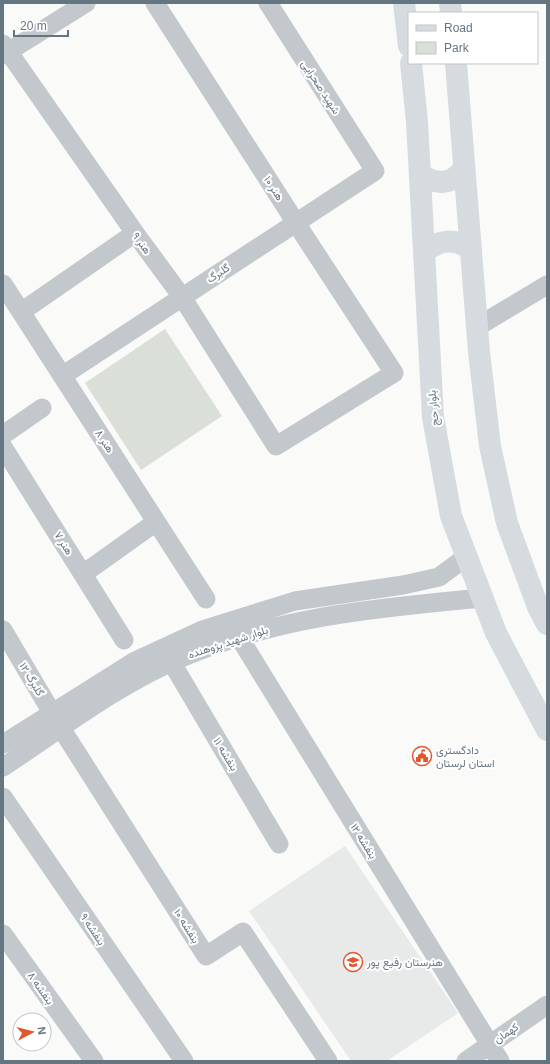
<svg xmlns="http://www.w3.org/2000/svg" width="550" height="1064" viewBox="0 0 550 1064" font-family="Helvetica,Vazirmatn,sans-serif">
<rect width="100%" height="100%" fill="#fafaf8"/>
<path fill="#e8e9e9" d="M345,846L458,1013L387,1061H351L249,911Z"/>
<path fill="#dadfd7" d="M165,329L222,416L141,470L85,383Z"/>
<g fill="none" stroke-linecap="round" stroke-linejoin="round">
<path stroke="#c3c8cc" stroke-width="19" d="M3,44L135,233L182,297L276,446L394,373L296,223L155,3
M3,55L86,3
M3,284L206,599
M21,312L135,233
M477,327L547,285
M62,376L375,171L268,3
M3,435L42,408
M3,447L124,640
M83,574L156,522
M3,630L61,728L206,956L243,932L328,1061
M239,637L500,1061
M172,663L279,844
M3,744L135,661L202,630L295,601L403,585L439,577L466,557
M3,767C61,729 117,685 181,658C279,616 378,608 482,598
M3,797L184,1061
M3,934L94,1061
M466,1061L547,1005"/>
<path stroke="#d6dbdf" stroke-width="22" d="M404,3L409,46
M450,3L451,13
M411,63L417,122L433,417L451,516L496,633L547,730
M456,63L479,352L490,446L507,523L538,607L547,624
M420,173C435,186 453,185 464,168
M424,253C438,239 454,238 471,249"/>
</g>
<defs>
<symbol id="civic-ring" viewBox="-11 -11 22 22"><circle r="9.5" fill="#fff" stroke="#e4572e" stroke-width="1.5"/><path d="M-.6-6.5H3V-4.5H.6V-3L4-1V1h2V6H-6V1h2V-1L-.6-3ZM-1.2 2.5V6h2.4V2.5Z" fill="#e4572e"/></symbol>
<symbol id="school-ring" viewBox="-11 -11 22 22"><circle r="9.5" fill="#fff" stroke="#e4572e" stroke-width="1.5"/><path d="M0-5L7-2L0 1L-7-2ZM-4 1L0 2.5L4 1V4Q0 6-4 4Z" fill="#e4572e"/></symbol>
</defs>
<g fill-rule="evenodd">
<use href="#civic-ring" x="411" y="745" width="22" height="22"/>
<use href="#school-ring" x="342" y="951" width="22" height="22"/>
</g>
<g text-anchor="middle" stroke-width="4" stroke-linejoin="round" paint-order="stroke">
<g font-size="11" fill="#657683" stroke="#fff">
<text transform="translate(321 87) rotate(57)" y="4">شهید صحرایی</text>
<text transform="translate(274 188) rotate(57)" y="4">هنر ۱۰</text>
<text transform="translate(142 243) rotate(54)" y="4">هنر ۹</text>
<text transform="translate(218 273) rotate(-33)" y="4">گلبرگ</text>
<text transform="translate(433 408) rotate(-95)" y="4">بلوار حج</text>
<text transform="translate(105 441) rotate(57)" y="4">هنر ۸</text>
<text transform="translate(64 543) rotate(58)" y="4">هنر ۷</text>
<text transform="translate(228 642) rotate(-18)" y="4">بلوار شهید پژوهنده</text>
<text transform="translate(32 679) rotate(59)" y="4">گلبرگ ۱۲</text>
<text transform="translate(226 754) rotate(59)" y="4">بنفشه ۱۱</text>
<text transform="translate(364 841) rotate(58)" y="4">بنفشه ۱۲</text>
<text transform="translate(187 926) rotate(58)" y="4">بنفشه ۱۰</text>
<text transform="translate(93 929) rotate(56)" y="4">بنفشه ۹</text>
<text transform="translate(41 988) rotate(55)" y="4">بنفشه ۸</text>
<text transform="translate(506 1033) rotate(-34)" y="4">کهمان</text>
</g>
<g font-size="11" fill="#657683" stroke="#fff" text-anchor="start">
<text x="436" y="754">دادگستری<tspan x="436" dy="13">استان لرستان</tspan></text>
<text x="367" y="966">هنرستان رفیع پور</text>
</g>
</g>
<rect width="550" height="1064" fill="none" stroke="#657683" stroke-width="8"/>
<rect x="408" y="12" width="130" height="52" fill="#ffffff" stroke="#c1c8cd"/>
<rect x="416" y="25" width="20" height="6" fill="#d6dbdf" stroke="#c1c8cd"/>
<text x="444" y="32" font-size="12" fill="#657683">Road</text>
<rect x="416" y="42" width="20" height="12" fill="#dadfd7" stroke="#c1c8cd"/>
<text x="444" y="52" font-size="12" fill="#657683">Park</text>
<g transform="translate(32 1032) rotate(83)"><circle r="19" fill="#ffffff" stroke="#c1c8cd"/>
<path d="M0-3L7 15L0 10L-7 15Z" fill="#e4572e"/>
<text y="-6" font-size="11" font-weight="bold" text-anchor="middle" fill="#657683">N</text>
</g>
<path d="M14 30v6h54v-6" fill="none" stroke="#657683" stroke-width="2"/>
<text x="20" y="30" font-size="12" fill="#657683" stroke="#ffffff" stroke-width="3" paint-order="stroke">20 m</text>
</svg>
